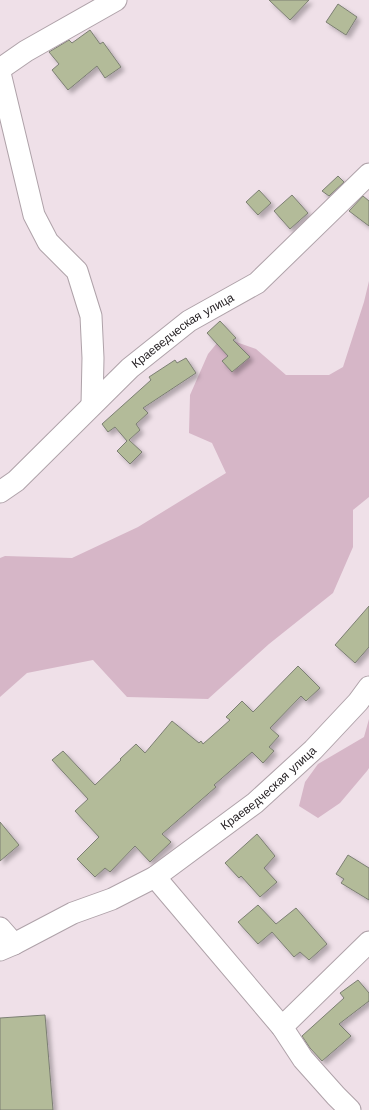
<svg xmlns="http://www.w3.org/2000/svg" width="369" height="1110" viewBox="0 0 369 1110" font-family="'Work Sans',sans-serif">
<defs>
<filter id="shadow"><feDropShadow dx="3.5" dy="3.5" stdDeviation="2" flood-color="#0004"/></filter>
</defs>
<rect width="100%" height="100%" fill="#efe0e8"/>
<path fill="#d6b6c7" d="M369,281V497L353,510V547L333,593L269,644L208,699L127,697L93,660L27,673L0,697V558L5,556L72,558L138,527L226,473L212,443L189,433L190,395L208,354L222,337L256,349L286,375H329L343,367L364,302Z
M369,719V768L367,771L340,803L318,818L299,806L305,782L318,764L364,737Z"/>
<path fill="#b3bb99" stroke="#7c7f73" filter="url(#shadow)" d="M269,0H309L290,20Z
M338,4L357,17L346,35L326,22Z
M90,30L100,44L103,42L121,67L105,78L97,66L68,90L52,70L59,64L49,52L69,40L72,43Z
M338,176L344,182L329,196L322,191Z
M259,190L271,203L258,215L246,202Z
M292,195L308,213L290,229L274,211Z
M363,196L369,201V226L349,211Z
M220,321L236,338L233,340L250,357L232,372L222,361L228,356L207,333Z
M186,358L196,373L143,408L148,413L136,424L140,430L129,440L142,452L130,464L117,451L127,441L115,427L108,432L102,424L151,380L149,377L175,360L177,363Z
M369,606V647L355,663L335,645Z
M298,666L320,688L306,701L301,696L270,728L279,736L269,747L274,751L263,763L252,752L214,785L216,787L162,834L171,842L150,862L135,846L110,872L105,868L95,877L77,859L99,837L75,811L88,799L52,760L63,751L95,785L121,760L120,759L136,744L145,753L172,721L199,743L201,741L203,744L230,720L226,717L242,701L253,712Z
M0,822L19,845L0,861Z
M257,834L275,856L264,868L277,882L260,897L241,876L239,878L225,863Z
M348,855L369,868V900L341,883L344,879L336,874Z
M258,905L276,924L296,908L327,944L309,960L300,952L294,957L272,932L258,944L238,922Z
M358,980L369,993V1001L339,1024L351,1036L322,1061L310,1048L302,1036L344,998L340,993Z
M45,1015L53,1110H0V1018Z"/>
<g fill="none" stroke-linecap="round" stroke-linejoin="round">
<defs>
<g id="minor">
<path d="M0,69L26,51L116,0"/>
<path d="M0,73L34,215L48,242L77,271L91,316L93,358L92,405"/>
<path id="s1" d="M0,492L16,481L130,368L189,321L257,283L369,174"/>
<path d="M155,877L282,1027L303,1059L336,1096L350,1110"/>
<path d="M0,928L14,944"/>
<path id="s2" d="M0,950L14,944L73,913L112,899L155,877L255,803L313,750L358,702L369,687"/>
<path d="M282,1027L369,942"/>
</g>
</defs>
<use href="#minor" stroke="#afa2a9" stroke-width="23"/>
<use href="#minor" stroke="#fff" stroke-width="21"/>
</g>
<g text-anchor="middle" stroke-width="3.5" stroke-linejoin="round" paint-order="stroke">
<g font-size="12" fill="#292427" stroke="#efe0e8">
<text dy="4" stroke="none"><textPath href="#s1" startOffset="245">Краеведческая улица</textPath></text>
<text dy="4" stroke="none"><textPath href="#s2" startOffset="316">Краеведческая улица</textPath></text>
</g>
</g>
</svg>
